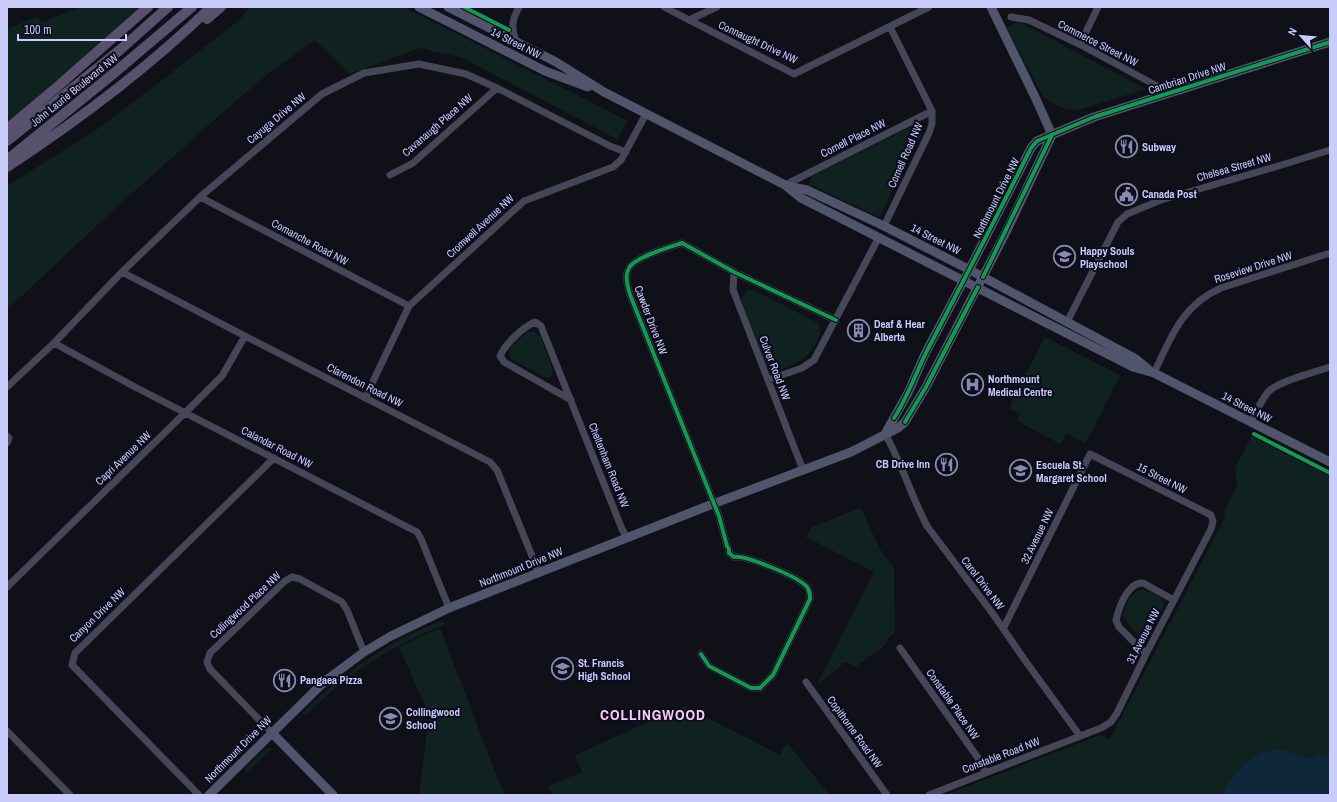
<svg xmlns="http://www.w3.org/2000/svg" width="1337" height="802" viewBox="0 0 1337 802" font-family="'Archivo Narrow',sans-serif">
<rect width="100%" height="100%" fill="#101018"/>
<path fill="#102220" d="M81,7H140L7,124V29L37,17L42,22Z
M250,7H404L628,121L617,139L463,58L420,48L349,74L315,40L269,73L223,112L108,215L7,310V186L99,128L187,61L240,19Z
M1016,23L1023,24L1146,89L1082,109C1066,111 1054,107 1042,95L1006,27Z
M913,126L920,129L921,136L879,217L809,184L812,176Z
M748,290L756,291L818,323C822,330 821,334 817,341C809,356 802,360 787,367C782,369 778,371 772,371L767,367L741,300L744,294Z
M527,332H534L540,336L553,370L552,376L547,378L512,360L509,355L510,348Z
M1045,337L1120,375L1086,443L1066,434L1060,444L1017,421L1020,414L1011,410L1010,405Z
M1252,436L1330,476V795H945L1100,735L1110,739L1225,517L1224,512L1237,486L1235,468Z
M857,509H862L875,539L883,554L894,567L895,633L890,636L885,645L856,667L849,663H844L819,684L818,682L874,572L806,537L810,528Z
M1143,589L1159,597L1163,601V608L1149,635C1146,636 1142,638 1139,636C1135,633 1125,620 1123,615C1126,604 1131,591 1143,589Z
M441,621L446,624C410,638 375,657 344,681C330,692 318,704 305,716L302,713C342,674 388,641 441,621Z
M440,628L504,795H419L429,715L399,647Z
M684,706L780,755L787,743L830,795H552L548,786L582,772L575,755Z
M269,748H272V749L246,773L245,769L265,749Z"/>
<path fill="#0e273b" d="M1281,749L1310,759L1318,754L1322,756L1330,754V793L1328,795H1224C1225,788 1230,781 1235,775C1248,759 1260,751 1281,749Z"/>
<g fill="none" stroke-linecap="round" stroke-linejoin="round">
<path stroke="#454759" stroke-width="7" d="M664,7L794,74L929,7
M1011,17L1029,20L1081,45L1157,86L1173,92
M689,20L717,7
M516,41C511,27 512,20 519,7
M1081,45L1084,36L1098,7
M390,175L413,163L497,88
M785,185L932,111
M200,197L409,306
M884,226L929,133L932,124V111L890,27
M122,272L245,336L490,462L497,470L539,573
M734,272L733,290L803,470
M1067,322L1118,222L1127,214L1161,200L1275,167L1330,150
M54,343L135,387L417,532L421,539L449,608
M1154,373C1171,337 1182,305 1221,288L1330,253
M768,380L802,368L814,360L879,237
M7,387L54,343L122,272L200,197L322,94L364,73L419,64L466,74L497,88L610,146L626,152
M365,398L409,306L524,201L613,167L621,160L646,114
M571,400L504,362L500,356C505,344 523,327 535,322L541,326L622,529L627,538
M1251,422C1256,412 1261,401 1268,392C1278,381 1315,372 1330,367
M885,434C902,463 911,496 927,526L993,614L1024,659L1080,736
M7,436L9,438L7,443
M7,587L192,406L222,376L245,336
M900,648L978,758L986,772
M701,654L709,666L751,688H760L773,675L810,599C810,594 810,591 807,587C799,577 746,555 734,557L729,553V549L727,546L719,516L630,295C628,287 624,276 629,268C635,257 670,247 682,243L734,272L836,320
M1146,654L1119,627L1116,620C1119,607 1128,582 1143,583L1174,600
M806,682L887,795
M7,731L70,795
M272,733L210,669L207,662L210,653L285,581L292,577L300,579L342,602L347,610L364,652
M199,795L72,665L75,653L274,458
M929,795L1101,728L1111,722L1117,713L1146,654L1211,529L1213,521L1211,515L1090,454L1003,629"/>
<path stroke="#51556c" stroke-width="9" d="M419,7L545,71L588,87
M448,7L556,62L604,92L785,185L801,198L1133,367L1154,373L1330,462
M787,186L807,190L884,226L970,270L1136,359L1149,370
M885,434L908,393L925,354L964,280L1031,148L1037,141L1094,117L1330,42
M272,733L333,795
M209,795L325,681L364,652L391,636L449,608L705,507L851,452L898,428L905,422L926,387L1006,232L1052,135L1036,99L991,7"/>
<path stroke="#57516b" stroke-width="10" d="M207,19L221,7
M7,129L57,87L148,7
M7,141L121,49L168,7
M7,160L113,74L192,7
M7,167C79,120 149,67 211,7"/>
<defs>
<path id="cycleway" d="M464,7L509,30
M983,277L1052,135
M894,418C909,395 917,369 930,345C964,280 998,214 1031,148L1037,141L1094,117L1330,42
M905,422L926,387L978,287
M1254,434L1330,473
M701,654L709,666L751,688H760L773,675L810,599C810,594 810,591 807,587C799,577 746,555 734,557L729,553V549L727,546L719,516L630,295C628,287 624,276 629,268C635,257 670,247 682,243L734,272L836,320"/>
</defs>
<use href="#cycleway" stroke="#0c0c1c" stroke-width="6"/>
<use href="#cycleway" stroke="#139951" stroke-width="4"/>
</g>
<defs>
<symbol id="restaurant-ring" viewBox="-11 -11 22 22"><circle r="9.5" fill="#0c0c1c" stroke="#898bac" stroke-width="1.5"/><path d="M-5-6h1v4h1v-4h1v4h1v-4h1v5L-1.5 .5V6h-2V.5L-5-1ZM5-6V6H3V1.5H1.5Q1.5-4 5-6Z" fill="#898bac"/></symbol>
<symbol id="civic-ring" viewBox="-11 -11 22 22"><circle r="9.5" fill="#0c0c1c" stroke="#898bac" stroke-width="1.5"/><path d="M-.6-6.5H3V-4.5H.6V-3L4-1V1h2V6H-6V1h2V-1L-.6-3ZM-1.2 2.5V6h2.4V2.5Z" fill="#898bac"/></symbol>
<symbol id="school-ring" viewBox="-11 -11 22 22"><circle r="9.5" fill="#0c0c1c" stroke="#898bac" stroke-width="1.5"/><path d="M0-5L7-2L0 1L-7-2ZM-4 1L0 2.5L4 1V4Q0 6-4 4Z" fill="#898bac"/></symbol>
<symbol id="building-ring" viewBox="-11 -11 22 22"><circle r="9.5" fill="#0c0c1c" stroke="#898bac" stroke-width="1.5"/><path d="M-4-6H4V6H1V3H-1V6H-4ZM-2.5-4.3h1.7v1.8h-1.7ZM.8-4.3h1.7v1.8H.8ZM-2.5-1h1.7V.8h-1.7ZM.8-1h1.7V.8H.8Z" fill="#898bac"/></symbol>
<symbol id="hospital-ring" viewBox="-11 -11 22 22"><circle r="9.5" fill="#0c0c1c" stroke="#898bac" stroke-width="1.5"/><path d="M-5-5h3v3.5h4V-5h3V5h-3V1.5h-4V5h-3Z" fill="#898bac"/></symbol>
</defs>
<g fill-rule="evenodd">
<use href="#restaurant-ring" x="1114" y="134" width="25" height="25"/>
<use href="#civic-ring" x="1114" y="182" width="25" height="25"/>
<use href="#school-ring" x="1052" y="244" width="25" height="25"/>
<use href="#building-ring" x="846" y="318" width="25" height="25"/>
<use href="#hospital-ring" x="960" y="372" width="25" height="25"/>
<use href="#restaurant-ring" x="934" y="452" width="25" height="25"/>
<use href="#school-ring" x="1008" y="458" width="25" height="25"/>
<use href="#school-ring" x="550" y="656" width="25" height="25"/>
<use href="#restaurant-ring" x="272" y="668" width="25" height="25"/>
<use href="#school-ring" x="378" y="706" width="25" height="25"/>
</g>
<g text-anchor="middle" stroke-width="4" stroke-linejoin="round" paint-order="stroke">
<g font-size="11" fill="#cacdfc" stroke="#0c0c1c">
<text transform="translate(758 42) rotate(25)" y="4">Connaught Drive NW</text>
<text transform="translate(516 43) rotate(27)" y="4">14 Street NW</text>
<text transform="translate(1098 43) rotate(27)" y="4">Commerce Street NW</text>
<text transform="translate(1187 78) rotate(-18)" y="4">Cambrian Drive NW</text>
<text transform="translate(74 90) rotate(-39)" y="4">John Laurie Boulevard NW</text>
<text transform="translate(276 118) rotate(-40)" y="4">Cayuga Drive NW</text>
<text transform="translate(437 125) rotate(-41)" y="4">Cavanaugh Place NW</text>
<text transform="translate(853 138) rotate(-27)" y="4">Cornell Place NW</text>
<text transform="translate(905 155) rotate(-66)" y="4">Cornell Road NW</text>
<text transform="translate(1234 167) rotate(-16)" y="4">Chelsea Street NW</text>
<text transform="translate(996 198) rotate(-63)" y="4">Northmount Drive NW</text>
<text transform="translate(480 226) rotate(-43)" y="4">Cromwell Avenue NW</text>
<text transform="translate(936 239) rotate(27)" y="4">14 Street NW</text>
<text transform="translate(310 242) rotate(28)" y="4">Comanche Road NW</text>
<text transform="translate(1253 267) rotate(-18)" y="4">Roseview Drive NW</text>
<text transform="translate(651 320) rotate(69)" y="4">Cawder Drive NW</text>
<text transform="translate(775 368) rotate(69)" y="4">Culver Road NW</text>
<text transform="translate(365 385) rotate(27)" y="4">Clarendon Road NW</text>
<text transform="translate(1247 407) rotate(27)" y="4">14 Street NW</text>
<text transform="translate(277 447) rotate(27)" y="4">Calandar Road NW</text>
<text transform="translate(123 458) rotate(-44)" y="4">Capri Avenue NW</text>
<text transform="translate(609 465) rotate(68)" y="4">Cheltenham Road NW</text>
<text transform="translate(1162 478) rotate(27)" y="4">15 Street NW</text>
<text transform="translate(1037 536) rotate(-64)" y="4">32 Avenue NW</text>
<text transform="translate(521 567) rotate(-22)" y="4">Northmount Drive NW</text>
<text transform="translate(983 583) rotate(53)" y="4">Carol Drive NW</text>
<text transform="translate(245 605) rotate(-43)" y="4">Collingwood Place NW</text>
<text transform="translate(97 615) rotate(-44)" y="4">Canyon Drive NW</text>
<text transform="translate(1143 636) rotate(-63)" y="4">31 Avenue NW</text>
<text transform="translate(953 704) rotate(55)" y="4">Constable Place NW</text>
<text transform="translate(855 732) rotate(54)" y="4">Copithorne Road NW</text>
<text transform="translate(238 749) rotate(-45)" y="4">Northmount Drive NW</text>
<text transform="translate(1001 755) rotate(-21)" y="4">Constable Road NW</text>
</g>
<g font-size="11" font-weight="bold" fill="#cacdfc" stroke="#0c0c1c" text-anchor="start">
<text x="1142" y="151">Subway</text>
<text x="1142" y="198">Canada Post</text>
<text x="1080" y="255">Happy Souls<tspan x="1080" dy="13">Playschool</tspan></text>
<text x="874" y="328">Deaf &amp; Hear<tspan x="874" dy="13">Alberta</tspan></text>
<text x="988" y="383">Northmount<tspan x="988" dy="13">Medical Centre</tspan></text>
<text x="930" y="468" text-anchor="end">CB Drive Inn</text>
<text x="1036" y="469">Escuela St.<tspan x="1036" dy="13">Margaret School</tspan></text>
<text x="578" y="667">St. Francis<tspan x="578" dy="13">High School</tspan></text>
<text x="300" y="684">Pangaea Pizza</text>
<text x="406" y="716">Collingwood<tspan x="406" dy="13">School</tspan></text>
</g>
<g font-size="15" font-weight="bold" letter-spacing="1" fill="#fcccf3" stroke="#0c0c1c">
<text x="653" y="720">COLLINGWOOD</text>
</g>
</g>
<rect width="1337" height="802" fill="none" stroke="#cacdfc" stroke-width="16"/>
<g transform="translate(1301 36) rotate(297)" stroke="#0c0c1c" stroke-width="3" paint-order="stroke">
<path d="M0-3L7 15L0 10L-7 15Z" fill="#cacdfc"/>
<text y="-6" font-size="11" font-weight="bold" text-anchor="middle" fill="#cacdfc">N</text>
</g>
<path d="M18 34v6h108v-6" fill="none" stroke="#cacdfc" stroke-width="2"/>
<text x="24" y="34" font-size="12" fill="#cacdfc" stroke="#0c0c1c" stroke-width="3" paint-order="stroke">100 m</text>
</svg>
